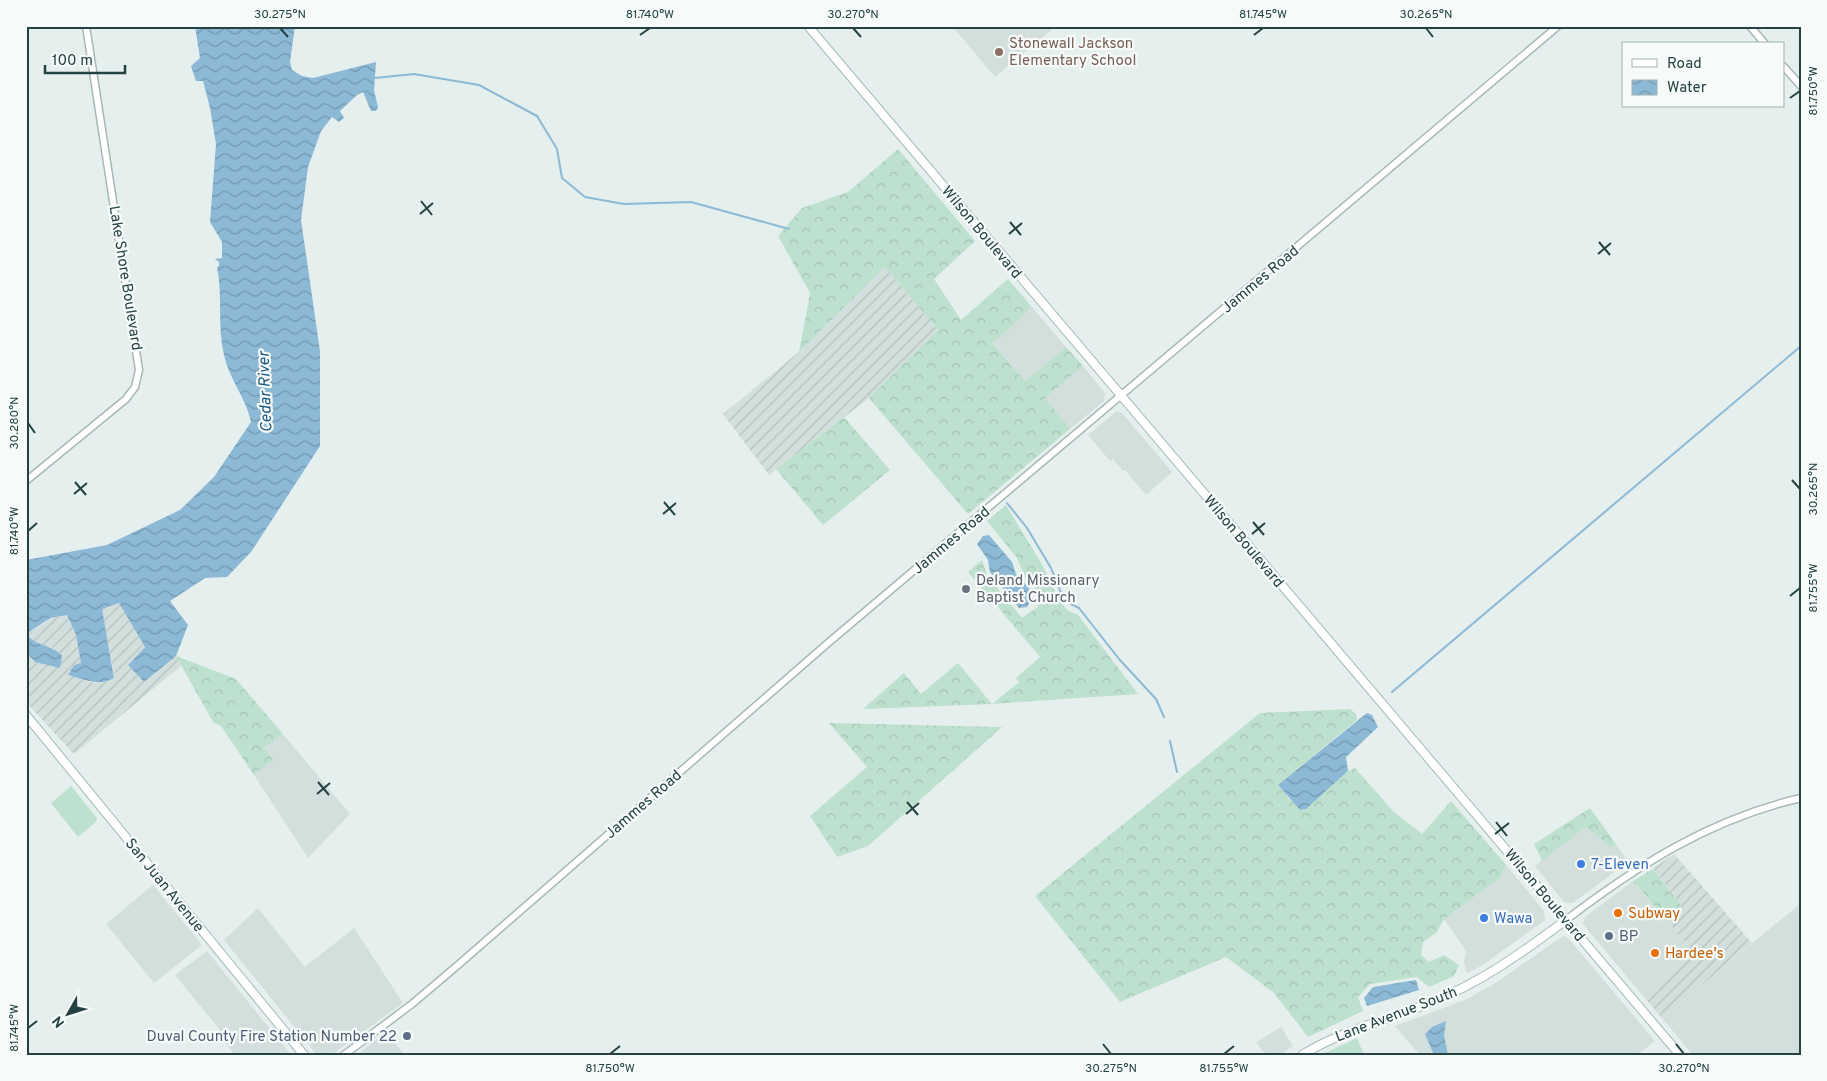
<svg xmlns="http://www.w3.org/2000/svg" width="1827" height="1081" viewBox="0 0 1827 1081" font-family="Overpass,sans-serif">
<defs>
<pattern id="industrial-furrows" width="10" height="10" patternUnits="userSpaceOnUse" patternTransform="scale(1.25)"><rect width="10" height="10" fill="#d3dfdd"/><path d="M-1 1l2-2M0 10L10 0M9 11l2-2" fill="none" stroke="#b5c1bf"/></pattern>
<pattern id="forest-crowns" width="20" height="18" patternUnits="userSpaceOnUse" patternTransform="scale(1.25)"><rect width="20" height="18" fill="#bee1cf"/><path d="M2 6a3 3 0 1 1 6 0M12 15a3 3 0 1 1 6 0" fill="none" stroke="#a3c2b3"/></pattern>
<pattern id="water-waves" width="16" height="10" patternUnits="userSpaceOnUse" patternTransform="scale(1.25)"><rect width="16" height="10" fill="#8cb9d6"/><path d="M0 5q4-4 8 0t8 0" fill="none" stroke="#7298af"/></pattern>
</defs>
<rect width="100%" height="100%" fill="#e5efed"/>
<path fill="#d3dfdd" d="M952,26H1056L995,77Z
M1032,307L1066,347L1025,381L993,342Z
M1083,366L1105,393L1104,401L1070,429L1045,398Z
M1117,411L1122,413L1172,472L1146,495L1125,470L1123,471L1113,459L1110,461L1088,435Z
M283,734L350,814L308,858L254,775L272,760L263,748Z
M1586,827L1610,847L1616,844L1628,862L1573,903H1568L1563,901L1535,866Z
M1506,865L1544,911L1545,920L1483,965L1467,973L1464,963L1466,951L1444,919L1500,878Z
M1633,881L1694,952L1643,996L1583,924L1585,917Z
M153,885L202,945L154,983L106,924Z
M1801,903V1055H1693L1662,1018Z
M258,908L305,967L354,928L403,1003L331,1055H317L224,940Z
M1563,936L1568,938L1655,1041L1637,1055H1420L1395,1026L1465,1000L1497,982Z
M207,951L291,1055H292H235L217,1033L220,1030L175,975Z
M1281,1027L1293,1046L1280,1055H1266L1256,1042Z
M386,1032L405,1055H357Z"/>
<path fill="url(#industrial-furrows)" d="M885,267L938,330L869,398L769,475L723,414L799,352Z
M119,603L145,647L128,665L144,682L176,656L181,666L74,754L26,702V652L35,662L53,665L54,648L36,644L27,636L29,633L50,618L67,615L76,635L81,663L74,676L94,683L108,681L114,678V672L101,609Z
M1674,854L1752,943L1662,1018L1643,996L1694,952L1668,922L1683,908L1653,868Z"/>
<path fill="#bee1cf" d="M71,786L97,818L96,822L78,837L51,803Z
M1357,1038L1364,1055H1322L1323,1054Z"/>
<path fill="url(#forest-crowns)" d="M898,149L975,241L934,279L961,320L1008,279L1032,307L993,343L1025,381L1066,347L1083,366L1045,398L1070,429L968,514L869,398L938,330L885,267L799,352L810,293L778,236L802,208L848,192Z
M844,417L890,470L823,525L776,469Z
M1006,505L1043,566L1057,596L1067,610L1078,615L1138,694L992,704L863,709L904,673L921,694L958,663L992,704L1019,682L1016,678L1040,657L968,572L982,560L987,575L1022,618L1038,607L1039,592L1025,577L1017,558L987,521Z
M176,656L236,679L283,734L264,748L273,760L254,775L221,726L213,722Z
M1350,709L1356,714L1357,720L1278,785L1289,799L1303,810L1348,771L1355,768L1394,812L1422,834L1451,801L1506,865L1500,878L1444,919L1437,932L1423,942L1421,955L1429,962L1444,955L1459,965L1454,976L1429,987L1417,977L1370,984L1358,997L1363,1011L1308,1037L1274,993L1226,957L1120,1002L1035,896L1260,713Z
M829,723L1002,727L868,846L837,857L810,816L867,767Z
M1590,808L1616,844L1610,847L1586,827L1542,861L1534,844Z
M1653,869L1683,908L1668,922L1633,881Z"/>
<path fill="url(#water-waves)" d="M195,26H295L290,62L292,70L302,76L313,78L376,62L374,90L378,107L376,111H371L363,92L357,95L340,111L344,118L339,122L332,117L321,131L308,167L301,220L320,351V446L251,552L227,577L205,578L170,601L188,625L176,656L144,682L128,665L145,647L119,603L102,609L114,678C98,687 84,679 68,675L74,665L81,663L76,635L67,615L50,618L29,632L28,636C40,648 52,644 62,656L60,668L35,662L26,652V560L107,545L180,510L214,477L251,422C246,398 229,379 224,355C217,326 223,295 217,267L219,266V262L215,259L222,258V242L210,222L216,144L210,108L203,81H196L191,66L200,58Z
M989,535L1012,562L1016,574L1029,588L1030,602L1027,607L1019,608L990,572L988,560L977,544L983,536Z
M1367,713L1372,715L1378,727L1346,757L1348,771L1306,809L1300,810L1278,785Z
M1416,980L1419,990L1367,1006L1364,998L1373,987Z
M1446,1021L1444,1035L1448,1055H1434L1425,1034L1432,1027Z"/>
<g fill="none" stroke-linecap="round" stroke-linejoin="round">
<path stroke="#8cb9d6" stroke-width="2" d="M375,78L414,74L479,85L537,116L557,149L562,178L585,197L624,204L691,202L789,229
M1007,503L1027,528L1051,568L1061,593L1069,603L1079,608L1119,659L1156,699L1164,717
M1392,692L1801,346
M1170,741L1177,772"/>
<defs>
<path id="tertiary" d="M1750,26L1765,44
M1783,66L1801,86
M26,481L126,399L135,387L139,370L86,26
M1566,920C1638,865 1712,818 1801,798
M344,1055L412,1004L458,965L828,643L1558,26"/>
<path id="secondary" d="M808,26L1680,1055
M26,715L304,1055
M1302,1055C1342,1030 1386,1021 1429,1003C1479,984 1523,952 1566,920"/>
</defs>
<use href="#tertiary" stroke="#a7b8b6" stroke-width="9"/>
<use href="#secondary" stroke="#a3bbb9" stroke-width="10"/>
<use href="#tertiary" stroke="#fff" stroke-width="6"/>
<use href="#secondary" stroke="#fff" stroke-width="8"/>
</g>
<path fill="none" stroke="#234241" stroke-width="2" d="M280,28L288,37M853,28L861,37M1426,28L1433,37M640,35L650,28M1254,35L1263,28M1790,98L1800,91M421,201L432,215M420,214L433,203M1010,222L1021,235M1009,234L1022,223M1599,242L1610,255M1598,254L1611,243M28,423L35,433M1792,480L1800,489M75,482L86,495M74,494L87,483M664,502L675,515M663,514L676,503M1253,522L1264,535M28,531L37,523M1252,534L1265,523M1790,596L1800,588M318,782L329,795M317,794L330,783M907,802L918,815M906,814L919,803M1496,822L1507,836M1495,834L1509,823M28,1028L37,1021M1103,1044L1111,1054M1676,1044L1684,1054M610,1054L620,1046M1224,1054L1234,1046"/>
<circle fill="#8d6e63" stroke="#f6fbfa" stroke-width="2" cx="999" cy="52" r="5"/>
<circle fill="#6b7280" stroke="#f6fbfa" stroke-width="2" cx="966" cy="589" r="5"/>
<g fill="#3f7fe0" stroke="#f6fbfa" stroke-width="2">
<circle cx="1581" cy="864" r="5"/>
<circle cx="1484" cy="918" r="5"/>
</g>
<g fill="#e8710a" stroke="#f6fbfa" stroke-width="2">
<circle cx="1618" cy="913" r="5"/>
<circle cx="1655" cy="953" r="5"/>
</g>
<g fill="#5c6f8a" stroke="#f6fbfa" stroke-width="2">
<circle cx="1609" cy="936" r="5"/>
<circle cx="407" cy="1036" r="5"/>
</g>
<g text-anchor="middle" stroke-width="4.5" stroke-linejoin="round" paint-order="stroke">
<g font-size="15" fill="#785e54" stroke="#f6fbfa" text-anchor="start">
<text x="1009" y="48">Stonewall Jackson<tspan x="1009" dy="17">Elementary School</tspan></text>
</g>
<g font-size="15" fill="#234241" stroke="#f6fbfa">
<text transform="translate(982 232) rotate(50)" y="5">Wilson Boulevard</text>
<text transform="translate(126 278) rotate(81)" y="5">Lake Shore Boulevard</text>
<text transform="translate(1260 279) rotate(-40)" y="5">Jammes Road</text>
<text transform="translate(951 540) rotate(-40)" y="5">Jammes Road</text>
<text transform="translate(1244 541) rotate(50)" y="5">Wilson Boulevard</text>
<text transform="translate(643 804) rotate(-41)" y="5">Jammes Road</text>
<text transform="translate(165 885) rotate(51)" y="5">San Juan Avenue</text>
<text transform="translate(1545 895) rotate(50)" y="5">Wilson Boulevard</text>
<text transform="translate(1396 1014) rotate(-21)" y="5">Lane Avenue South</text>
</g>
<g font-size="15" fill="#5b616d" stroke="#f6fbfa" text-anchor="start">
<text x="976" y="585">Deland Missionary<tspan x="976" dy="17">Baptist Church</tspan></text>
</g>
<g font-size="15" fill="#366cbe" stroke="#f6fbfa" text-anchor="start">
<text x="1591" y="869">7-Eleven</text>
<text x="1494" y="923">Wawa</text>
</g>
<g font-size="15" fill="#c56008" stroke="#f6fbfa" text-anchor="start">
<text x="1628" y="918">Subway</text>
<text x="1665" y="958">Hardee's</text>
</g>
<g font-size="15" fill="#4e5e75" stroke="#f6fbfa" text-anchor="start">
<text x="1619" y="941">BP</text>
<text x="397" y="1041" text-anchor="end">Duval County Fire Station Number 22</text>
</g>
<g font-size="16" font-style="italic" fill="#195882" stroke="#f6fbfa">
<text transform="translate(264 392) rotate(-92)" y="6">Cedar River</text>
</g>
</g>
<rect width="1827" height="1081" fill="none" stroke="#f6fbfa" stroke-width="55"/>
<rect x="1622" y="42" width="162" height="65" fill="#f6fbfa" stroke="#a2b1b0"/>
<rect x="1632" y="59" width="25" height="8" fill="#ffffff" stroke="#a2b1b0"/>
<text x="1667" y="68" font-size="15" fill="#234241">Road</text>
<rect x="1632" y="80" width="25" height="15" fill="url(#water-waves)" stroke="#a2b1b0"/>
<text x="1667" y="92" font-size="15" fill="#234241">Water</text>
<g transform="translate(68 1014) rotate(231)" stroke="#f6fbfa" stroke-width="4" paint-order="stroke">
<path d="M0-4L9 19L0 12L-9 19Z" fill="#234241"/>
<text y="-8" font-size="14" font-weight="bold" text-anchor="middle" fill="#234241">N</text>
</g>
<path d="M45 65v8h80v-8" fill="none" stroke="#234241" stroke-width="2.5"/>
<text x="52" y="65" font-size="15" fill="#234241" stroke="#f6fbfa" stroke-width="4" paint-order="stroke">100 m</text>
<rect x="28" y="28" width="1772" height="1026" fill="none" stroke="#234241" stroke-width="2"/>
<g font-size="12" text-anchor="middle" fill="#234241">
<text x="280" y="18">30.275°N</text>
<text x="650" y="18">81.740°W</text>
<text x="853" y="18">30.270°N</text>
<text x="1263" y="18">81.745°W</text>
<text x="1426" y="18">30.265°N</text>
<text transform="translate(1813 91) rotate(-90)" y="4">81.750°W</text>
<text transform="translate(14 423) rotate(-90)" y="4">30.280°N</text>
<text transform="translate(1813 489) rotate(-90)" y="4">30.265°N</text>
<text transform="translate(14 531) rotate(-90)" y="4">81.740°W</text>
<text transform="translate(1813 588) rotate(-90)" y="4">81.755°W</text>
<text transform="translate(14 1028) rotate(-90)" y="4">81.745°W</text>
<text x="610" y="1072">81.750°W</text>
<text x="1111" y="1072">30.275°N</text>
<text x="1224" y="1072">81.755°W</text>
<text x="1684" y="1072">30.270°N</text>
</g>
</svg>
